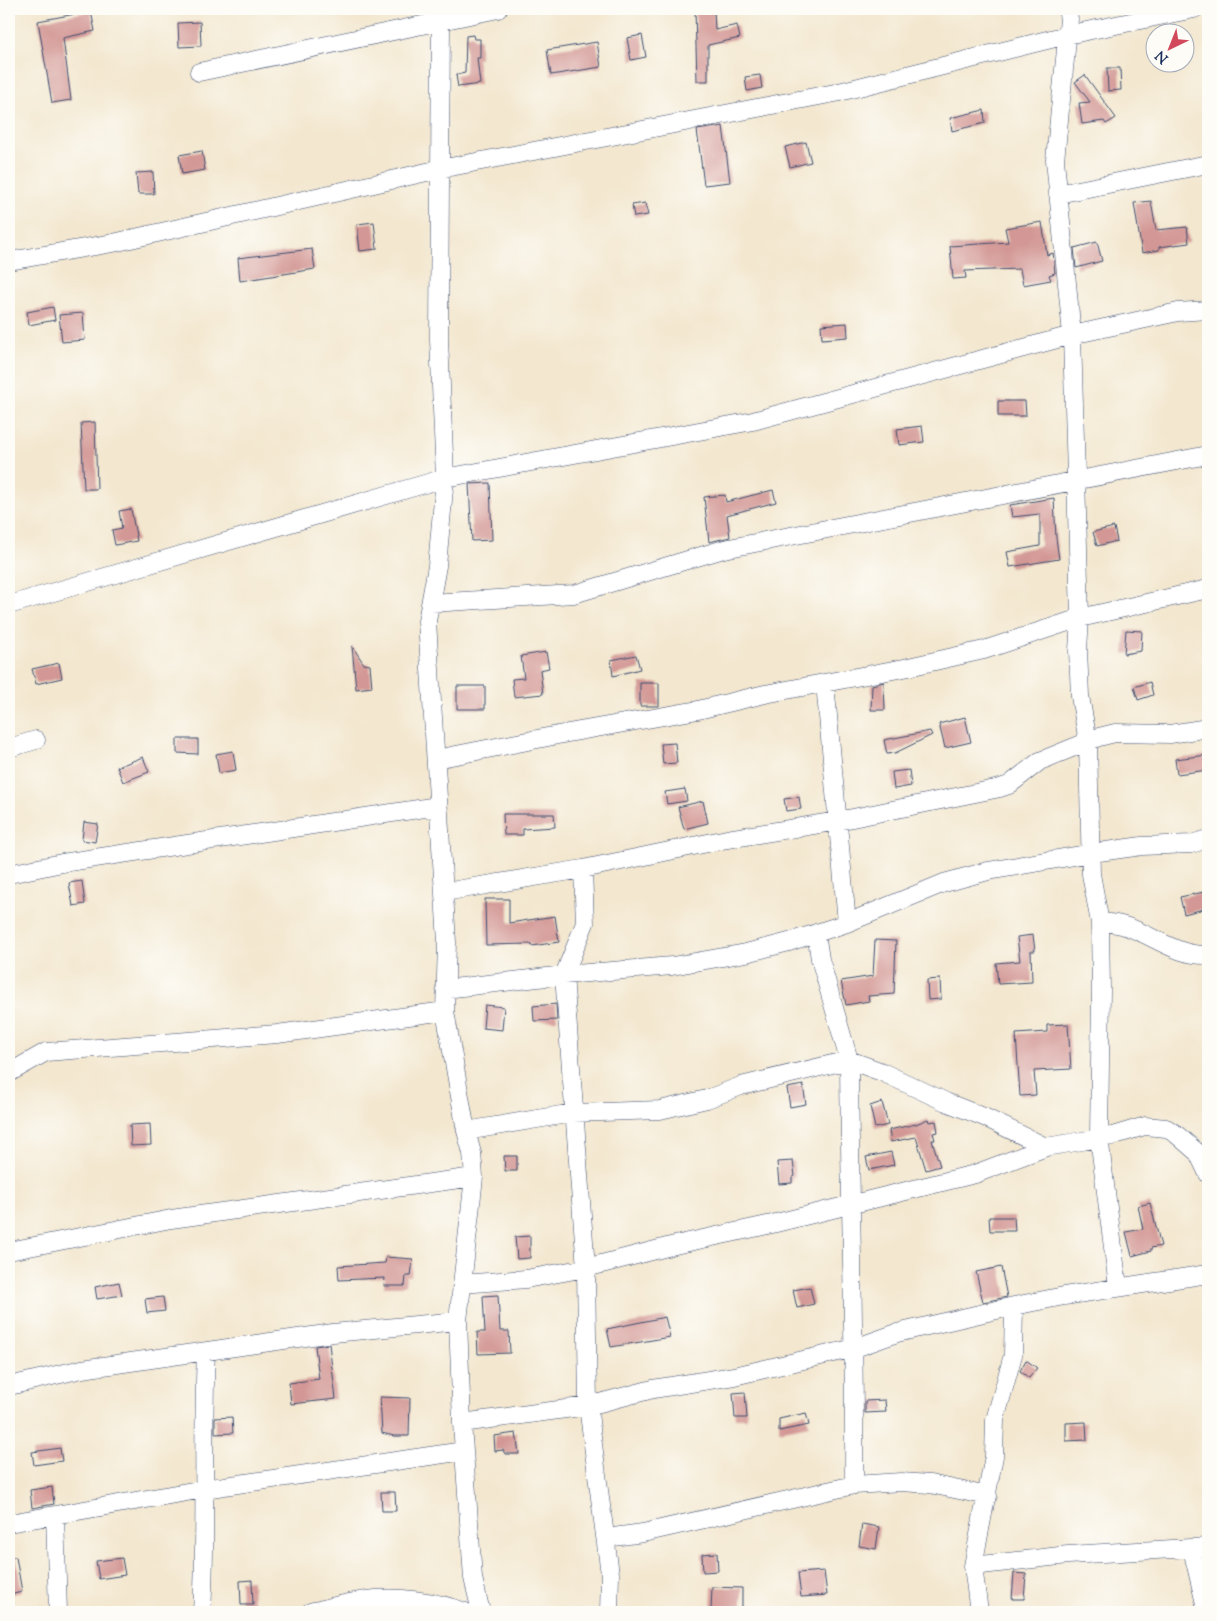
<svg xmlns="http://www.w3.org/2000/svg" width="1217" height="1621" viewBox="0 0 1217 1621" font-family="'Sorts Mill Goudy',serif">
<rect width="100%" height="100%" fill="#fdfcf7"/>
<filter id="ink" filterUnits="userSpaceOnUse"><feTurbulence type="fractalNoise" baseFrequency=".02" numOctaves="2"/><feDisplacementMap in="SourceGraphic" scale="10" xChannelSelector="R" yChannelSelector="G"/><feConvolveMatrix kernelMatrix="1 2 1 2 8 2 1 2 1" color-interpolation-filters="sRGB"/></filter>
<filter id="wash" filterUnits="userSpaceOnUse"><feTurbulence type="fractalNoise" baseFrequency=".0096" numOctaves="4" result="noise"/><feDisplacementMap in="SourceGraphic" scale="20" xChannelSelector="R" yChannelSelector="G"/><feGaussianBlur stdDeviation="1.12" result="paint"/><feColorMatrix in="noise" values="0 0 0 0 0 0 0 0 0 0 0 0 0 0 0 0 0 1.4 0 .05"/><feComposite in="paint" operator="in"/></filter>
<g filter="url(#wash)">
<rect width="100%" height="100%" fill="#f3e7cf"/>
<g id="blocks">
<path fill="#d39895" d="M695,9H714L715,30L737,25L740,38L708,45V81H697Z
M91,11L95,31L63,38L71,100L52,103L38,21Z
M200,22L201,46L179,47L178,23Z
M473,35L474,39H480V58H477L480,84L458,87L456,75L465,73L466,36Z
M642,35L646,57L631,60L627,38Z
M597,42L601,67L551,75L547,50Z
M1107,68H1120L1121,90L1108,91Z
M760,75L762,88L747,91L745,77Z
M1085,75L1116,118L1106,124L1104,121L1082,124L1079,103L1090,102L1075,82Z
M984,110L985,123L952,131L950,118Z
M723,126L730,182L704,185L697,130Z
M806,142L811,162L790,167L785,147Z
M202,151L205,170L182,174L179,155Z
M153,172L154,194H138L136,173Z
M1151,201L1156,230L1187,227L1189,243L1159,247V250L1142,253L1134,203Z
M645,203L648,215L634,217L632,205Z
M374,222L377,249L360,251L357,224Z
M1042,222L1047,255L1053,253L1055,273L1049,275L1051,280L1023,285L1020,269L965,271L966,278L953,279L950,246L1008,242L1005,228Z
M1097,242L1102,261L1076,268L1074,248Z
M312,249L315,269L240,281L238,258Z
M53,307L55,320L29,325L27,312Z
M83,313L85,340L62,342L59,315Z
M847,323L848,337L822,339L821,325Z
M998,401H1025L1026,416H998Z
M95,422L97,489H84L81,423Z
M922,426L924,442L899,445L897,429Z
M490,483L492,540L472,541L469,484Z
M773,490L776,502L727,515L730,537L709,542L704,497L725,495L726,502Z
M1054,498L1056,538L1059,559L1010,567L1007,552L1040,546V514L1012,517L1010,505Z
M131,509L137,541L115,545L112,530L122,528L119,511Z
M1114,527L1117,541L1097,546L1093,532Z
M1126,630L1142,631L1141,651L1124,654Z
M352,646L364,664L370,665L372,687L356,689Z
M546,652L549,668L540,670L543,694L514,697L512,679L524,678L521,656Z
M636,655L640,669L613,676L611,660Z
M59,663L62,678L36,684L32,669Z
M884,682L885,710H871L872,685Z
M1150,682L1153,695L1138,700L1134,687Z
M640,683H659V706H640Z
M457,686H485V709H457Z
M965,717L971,742L945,748L939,724Z
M930,731L932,735L895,753L887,754L884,740Z
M177,739H198V754L177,753Z
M675,743L677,763L663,764L661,744Z
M233,751L236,770L219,773L216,754Z
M1208,755V770L1177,774L1175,759Z
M143,757L149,772L123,782L117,767Z
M909,770L911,786L894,789L892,772Z
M685,789L687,801L667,804L665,792Z
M799,797L801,809L786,811L784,799Z
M703,801L708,823L684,829L678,807Z
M503,814H554L555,827L523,829V835H504Z
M84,822L98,824L95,842L82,840Z
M82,881L85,904L73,906L69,883Z
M1204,892L1208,908L1184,914L1180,897Z
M485,899H509V923L555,916L559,942L532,946L531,944L486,945Z
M1033,935L1035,951H1031L1032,982L998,984L996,963L1020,961L1017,937Z
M875,940L896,941L894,994L868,996L869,1001L846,1005L841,981L873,976Z
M940,979L941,999L928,1000L927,980Z
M556,1004L557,1020L534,1021L533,1006Z
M485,1005L504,1007L502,1030L483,1028Z
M1068,1024L1071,1069L1034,1071L1036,1095L1020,1096L1016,1034L1047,1032V1025Z
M803,1085L806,1104L790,1107L787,1088Z
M882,1102L888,1125L875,1128L870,1106Z
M928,1119L929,1122L936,1121L938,1132L933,1133L935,1140H932L940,1166L926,1170L916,1137L891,1142L889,1130L916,1124Z
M150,1124L151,1145L131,1146L130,1125Z
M891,1152L894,1165L869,1170L866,1157Z
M504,1156H517V1171H505Z
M793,1161L795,1176L792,1178V1183L779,1184L777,1162Z
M1150,1203L1161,1246L1151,1248V1251L1132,1256L1126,1232L1143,1229L1138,1206Z
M989,1217H1014L1015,1231H990Z
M530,1236V1258L517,1259L515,1237Z
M386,1257L413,1259L411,1276H406L405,1286H384L385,1278L339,1280L338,1266L385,1263Z
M1001,1267L1007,1297L983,1302L976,1272Z
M119,1282L122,1295L97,1299L95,1287Z
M810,1287L814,1304L797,1308L793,1290Z
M498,1295L500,1331H509L510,1353L478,1354L477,1332H485L483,1296Z
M163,1297L165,1311L147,1313L145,1299Z
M665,1317L670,1337L611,1347L607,1329Z
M329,1344L336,1399L291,1404L289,1383L319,1379L315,1346Z
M1026,1360L1037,1368L1029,1378L1020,1371Z
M745,1392L747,1418H735L733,1393Z
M380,1397L410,1398L409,1436H394L382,1433Z
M885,1400L886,1412L865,1413V1401Z
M806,1413L809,1425L779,1431V1419Z
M232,1417L233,1433L215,1434V1418Z
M1086,1422L1087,1440L1066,1441V1423Z
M516,1433L519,1454H505L503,1450L495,1451L494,1436Z
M60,1448L62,1461L34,1465L32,1452Z
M52,1487L54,1504L32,1508L30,1490Z
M381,1492H395L396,1511H382Z
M862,1524L879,1527L876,1549L859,1546Z
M717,1553L718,1571L703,1572L702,1554Z
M9,1557H16L22,1592L9,1595Z
M122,1558L125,1575L99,1579L96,1561Z
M824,1571L827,1595L801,1597L798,1573Z
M1014,1573L1026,1574L1024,1599H1012Z
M252,1580L253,1605H241L240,1581Z
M712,1587L742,1588V1611H711Z"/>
</g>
</g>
<g filter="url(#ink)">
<use href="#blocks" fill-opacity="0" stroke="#3b4b6f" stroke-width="1"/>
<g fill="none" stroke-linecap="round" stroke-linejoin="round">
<defs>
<path id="street" d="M1067,9L1069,19L1055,160L1072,335L1080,618L1078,650L1080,696L1088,742L1091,874L1100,923C1139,920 1168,957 1208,955
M199,72L441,21L438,9
M1058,194L1208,164
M9,261L113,243L440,169L835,93L1067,35L1194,9
M431,603L574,594L724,549L1208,455
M9,605L445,478L753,421L1072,335L1178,312L1208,310
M825,683L847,923
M9,748L36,740
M436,759L568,733L698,710L765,694L904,668L984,650L1080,618L1208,589
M583,869L585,923L564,975L586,1268L588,1406L610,1574L609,1612
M9,874L62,863L438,806
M444,892L583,869L727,839L838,821L1000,788L1009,785L1040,761L1099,737L1115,733L1170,734L1208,728
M1100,923L1101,990L1099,1137L1118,1287
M816,933L820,959L849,1060L882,1072L946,1102L984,1117L1046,1147L1112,1136L1145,1126L1166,1128L1176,1134L1198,1153L1208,1174
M445,989L564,975L672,966L746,953L789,942L847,923L944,883L988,871L1092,853L1142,846L1191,844L1208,839
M9,1073L46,1052L277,1034L445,1011
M466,1131L573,1113L660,1110L707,1099L741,1086L849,1060C850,1202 855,1343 854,1485
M9,1251L171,1219L474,1177
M462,1284L526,1279L586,1268L675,1245L772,1224L975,1174L1046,1147
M9,1386L82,1369L333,1333L458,1321
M462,1423L588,1406L653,1389L734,1376L855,1348L897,1333L1014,1306L1064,1296L1208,1274
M55,1515L58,1612
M9,1523L204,1489L464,1451
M606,1538L643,1533L854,1485L901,1482L930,1484L988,1496
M1192,1549L1207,1612
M973,1566L1068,1555L1208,1547
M202,1612C207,1526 202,1439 206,1352
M310,1612C329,1608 348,1602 367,1600C398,1596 436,1601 465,1612
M481,1612L473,1578L462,1423L458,1321L474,1177L472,1153L466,1131L445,1011L447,942L427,621L437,566L445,478L439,339L441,21L498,9
M979,1612L973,1566L994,1456L995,1420L1013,1355L1014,1306"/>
</defs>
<use href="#street" stroke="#3b4b6f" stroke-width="19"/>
<use href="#street" stroke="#fff" stroke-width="18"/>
</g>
</g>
<rect width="1217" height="1621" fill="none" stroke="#fdfcf7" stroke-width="30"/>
<g transform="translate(1170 48) rotate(223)"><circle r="24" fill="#fdfcf7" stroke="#a3aaba"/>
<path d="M0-4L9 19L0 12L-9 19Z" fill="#d1495b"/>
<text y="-8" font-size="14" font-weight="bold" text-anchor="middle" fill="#1b2f5e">N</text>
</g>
</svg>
